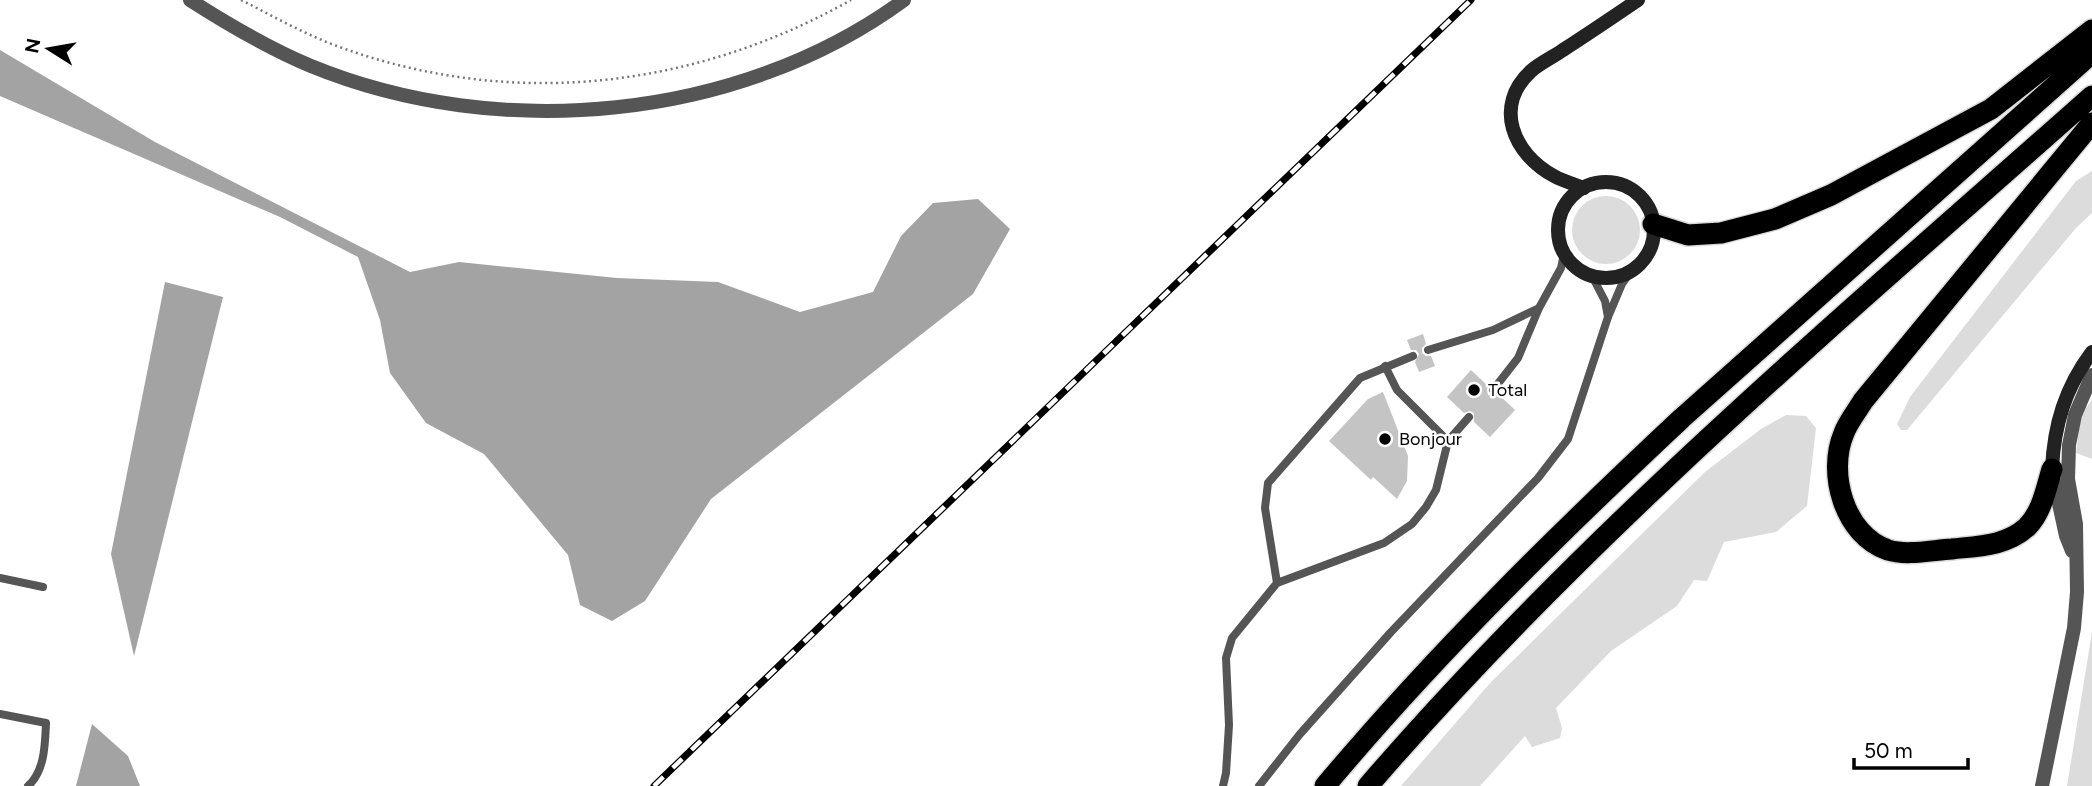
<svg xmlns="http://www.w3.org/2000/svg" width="2092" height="786" viewBox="0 0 2092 786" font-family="Figtree,sans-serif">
<rect width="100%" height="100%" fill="#fff"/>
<path fill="#dcdcdc" d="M2092,171V213L2076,228L1907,430H1901L1897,424L1910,397L2076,181Z
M1572 230a34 34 0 1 1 68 0a34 34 0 1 1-68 0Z
M2092,400V459L2076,453L2081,414Z
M1786,415L1806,416L1816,428L1807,506L1776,532L1724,542L1707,581L1694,580L1677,606L1611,651L1556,708L1562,728L1560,738L1532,747L1525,736L1480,786H1401L1491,682L1705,472L1761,429Z
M2092,632V786H2067Z"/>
<path fill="#a3a3a3" d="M0,50L155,142L410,272L459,262L617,278L718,282L800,312L873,292L901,236L933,203L978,199L1010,229L973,294L711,499L645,601L612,621L580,605L568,555L484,454L426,423L390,373L380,320L358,257L280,217L0,96Z
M165,282L223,297L134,656L111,554Z
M92,724L128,756L140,786H76Z"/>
<path fill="#c4c4c4" d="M1423,334L1426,344L1422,348V353L1426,356H1431L1435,366L1419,372L1415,362L1419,354L1416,350H1411L1407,340Z
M1471,370L1488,386L1487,390L1488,395L1493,396L1498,394L1515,410L1490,437L1474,422V413L1470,411L1464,413L1447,397Z
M1383,392L1408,456L1407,481L1397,499L1373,477L1371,480L1329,441L1368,399Z"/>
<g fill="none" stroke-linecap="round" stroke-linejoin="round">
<defs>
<path id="motorway" d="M1653,224L1688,235L1721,233L1775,219L1831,195L1991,109L2092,30
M2052,469C2046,489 2042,512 2027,527C2006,546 1979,546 1952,549C1933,550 1907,556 1888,550C1844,535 1827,473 1844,433C1848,422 1857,411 1863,401L2092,123
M1325,786C1435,655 1557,535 1682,418L2092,53
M1368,786C1586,533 1843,317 2092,96"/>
</defs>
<use href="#motorway" stroke="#dbdbdb" stroke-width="24"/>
<path stroke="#777" stroke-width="2.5" stroke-dasharray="2 3.5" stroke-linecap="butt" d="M241,0C273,16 304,34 337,46C510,110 693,89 851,0"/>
<path stroke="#555" stroke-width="8" d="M1592,276L1605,301L1608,317
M1428,350L1493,330L1539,308
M1385,366L1397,390L1448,441
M1493,390L1518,358L1539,308L1561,268L1564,254
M0,578L43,587
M1277,583L1265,508L1268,483L1360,378L1413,356
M0,714L46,723C45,744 45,771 28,786
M1223,786L1226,773L1229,725L1226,658L1232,638L1277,583L1384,543L1412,524L1426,507L1436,490L1448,441L1469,417
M1259,786L1300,734L1391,632L1538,478L1568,439L1608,317L1622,284L1632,270"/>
<path stroke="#555" stroke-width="14" d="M190,0C229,25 268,48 311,66C499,143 739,121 904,0
M2053,476L2066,536L2072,551
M2042,786L2074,628L2077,592L2076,524L2068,479L2069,445L2075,415L2092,375"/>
<path stroke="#222" stroke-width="14" d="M1558 230a48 48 0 1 1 96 0a48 48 0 1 1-96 0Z
M1584,188C1574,184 1563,181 1554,176C1513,154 1493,106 1531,71C1540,63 1553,57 1563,50C1588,34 1613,17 1638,0
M2052,469C2054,425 2065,388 2092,352"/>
<use href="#motorway" stroke="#000" stroke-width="21"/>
<defs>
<path id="rail" d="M654,786L1471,0"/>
</defs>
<use href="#rail" stroke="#000" stroke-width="7"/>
<use href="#rail" stroke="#fff" stroke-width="4.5" stroke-dasharray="13" stroke-linecap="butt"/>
</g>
<g fill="#000" stroke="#fff" stroke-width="2.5">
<circle cx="1474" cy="390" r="7"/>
<circle cx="1385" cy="439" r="7"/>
</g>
<g text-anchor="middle" stroke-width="5" stroke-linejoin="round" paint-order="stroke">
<g font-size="18" fill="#000" stroke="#fff" text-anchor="start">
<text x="1488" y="396">Total</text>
<text x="1399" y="445">Bonjour</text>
</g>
</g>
<g transform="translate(49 49) rotate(281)" stroke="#ffffff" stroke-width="5" paint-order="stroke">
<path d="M0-5L12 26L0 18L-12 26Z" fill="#000000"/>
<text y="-10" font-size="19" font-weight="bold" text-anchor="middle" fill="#000000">N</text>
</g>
<path d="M1854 758v10h114v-10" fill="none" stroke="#000000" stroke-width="3.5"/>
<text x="1864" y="758" font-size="21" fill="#000000" stroke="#ffffff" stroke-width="5" paint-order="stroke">50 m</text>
</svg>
